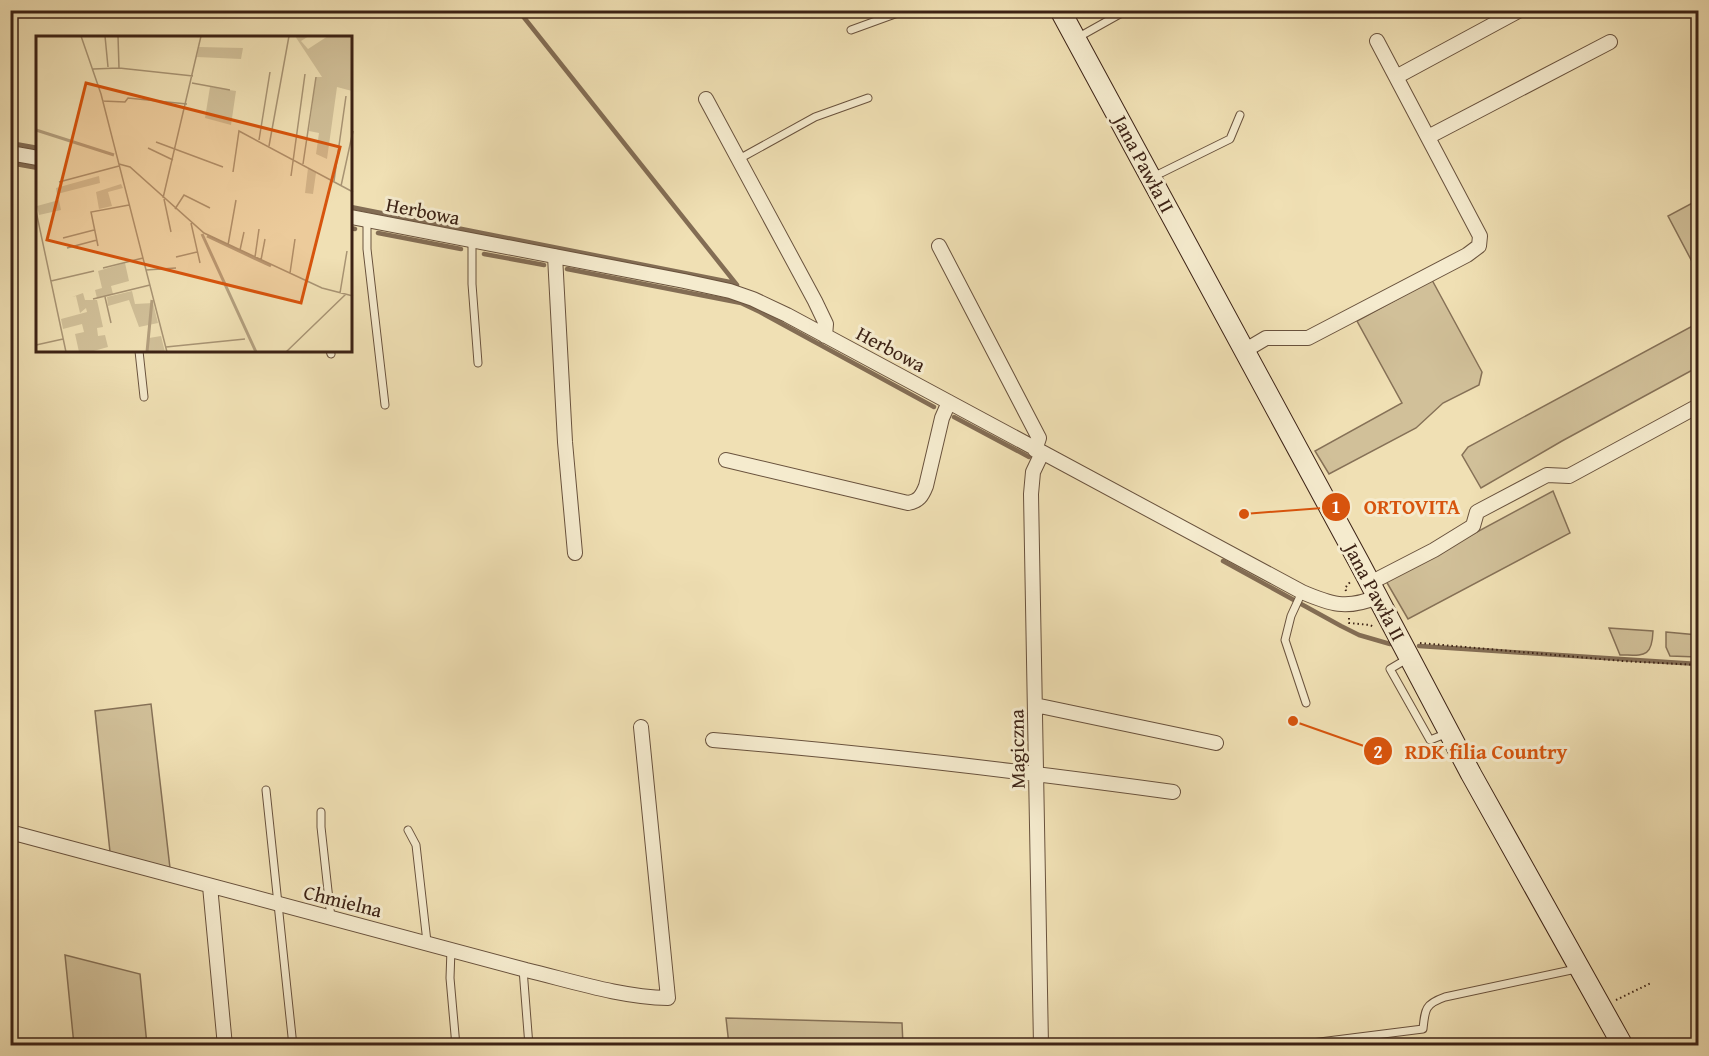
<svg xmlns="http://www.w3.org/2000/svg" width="1709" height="1056" viewBox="0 0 1709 1056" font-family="'Gentium Book Plus',serif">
<rect width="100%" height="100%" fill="#f0e0b4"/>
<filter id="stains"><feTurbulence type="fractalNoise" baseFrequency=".00333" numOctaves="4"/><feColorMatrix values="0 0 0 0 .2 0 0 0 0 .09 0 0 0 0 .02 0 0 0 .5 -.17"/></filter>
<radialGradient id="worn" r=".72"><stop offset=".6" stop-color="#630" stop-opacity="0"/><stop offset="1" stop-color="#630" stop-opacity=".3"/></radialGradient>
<path fill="#d1c099" stroke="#867157" stroke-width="1.5" d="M1698,200V273L1668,216Z
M1432,280L1482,372L1479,385L1443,403L1416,428L1329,474L1315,451L1402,403L1357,321Z
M1698,323V367L1562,441L1481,488L1462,455L1468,447Z
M1553,491L1570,533L1408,619L1386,581Z
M1609,628L1653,631C1652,659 1643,655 1620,655Z
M1666,632L1698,635V657L1670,656L1666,647Z
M151,704L170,868L110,852L95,711Z
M65,955L140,974L147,1045H74Z
M726,1018L902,1023L903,1045H729Z"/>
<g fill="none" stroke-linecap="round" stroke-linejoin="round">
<path stroke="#836d54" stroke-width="4.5" d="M518,10L737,285
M10,143L38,148
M10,163L38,168
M351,207L735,283
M351,228L355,229
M378,233L461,249
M484,254L544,265
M567,269L741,303L760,312L934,407
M954,417L1029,457
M1223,561L1341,626L1359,635L1390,644
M1419,646L1698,664"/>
<defs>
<path id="lane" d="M851,30L906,10
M1077,38L1127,10
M739,159L815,117L868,98
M1153,177L1230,139L1240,115
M367,220V249L385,405
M472,240V284L478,363
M139,351L144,397
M330,351L331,354
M1302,592L1291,616L1285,640L1306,703
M1407,659L1390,669L1430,740L1448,733
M266,790L293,1046
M321,812V827L331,918
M408,830L416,845L427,942
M451,949L450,978L456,1046
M523,969L529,1046
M1288,1046L1423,1029C1425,1009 1425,1004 1445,997L1576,969"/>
<path id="street" d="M1396,77L1520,10
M706,99L815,301L826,324L825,336
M1428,137L1610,42
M10,153L38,158
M351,217L684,281L730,291L753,299L787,315L1302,592C1330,604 1346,610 1377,597
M939,246L1039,438L1035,450
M555,256L565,442L575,553
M1244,351L1266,338H1308L1467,255L1479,246L1480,236L1377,41
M726,460L908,503C919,501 922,496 926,486L942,418L949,402
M1370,583L1434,550L1473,526L1477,512L1547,475L1569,476L1698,406
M1035,705L1216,743
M713,740C867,753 1020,771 1173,792
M10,832L526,970C572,981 620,997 668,998L641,727
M210,886L225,1046
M1041,1046L1031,494L1033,472L1042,453"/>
<path id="secondary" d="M1060,10L1360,564L1471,774L1623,1046"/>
</defs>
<use href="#lane" stroke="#69523d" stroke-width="9"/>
<use href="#street" stroke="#69523d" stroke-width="16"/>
<use href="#secondary" stroke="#3c2215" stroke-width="22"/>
<path stroke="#3c2215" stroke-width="2" stroke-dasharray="1.5 3" stroke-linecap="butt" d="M1346,591L1345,588L1351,581
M1349,618V623L1370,625L1374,627
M1420,643L1623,661L1698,665
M1616,1000L1651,983"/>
<use href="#lane" stroke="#f5ebce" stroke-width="7"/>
<use href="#street" stroke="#f5ebce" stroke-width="14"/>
<use href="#secondary" stroke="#f5ebce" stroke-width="20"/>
</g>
<g text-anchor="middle" stroke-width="6" stroke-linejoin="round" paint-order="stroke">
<g font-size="20" fill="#3c2215" stroke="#f5ebce">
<text transform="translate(1144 164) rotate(62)" y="7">Jana Pawła II</text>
<text transform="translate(423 211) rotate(11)" y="7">Herbowa</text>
<text transform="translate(891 349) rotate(28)" y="7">Herbowa</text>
<text transform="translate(1375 592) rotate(62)" y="7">Jana Pawła II</text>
<text transform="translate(1017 749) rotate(-91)" y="7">Magiczna</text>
<text transform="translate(343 901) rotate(14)" y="7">Chmielna</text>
</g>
</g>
<g transform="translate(36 36)">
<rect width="316" height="316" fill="#f0e0b4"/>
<path d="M259,0H273L265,5L272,13L292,0H316V55L301,51L291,123L280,118L283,97L273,95L280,41H286ZM163,11L207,12L205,23L161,21ZM174,51L200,55L195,89L169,82ZM272,132L280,137L277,158L269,157ZM63,140L64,147L21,158L20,152ZM85,148L87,152L72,156L76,170L63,173L60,156ZM23,164L25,174L3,179L1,170ZM89,227L93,245L75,250L77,258L61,262L59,254L66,252L62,235ZM96,255L99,268L117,267L122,287L103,291L93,264L72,270L71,261ZM47,257L49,264H61L67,291L61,292L62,300L69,299L72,311L54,316H43L39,298L48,296L46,288L27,293L25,283L51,276L50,272L44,277L40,260L36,261ZM125,300L129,316H112L113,302Z" fill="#d1c099"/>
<path fill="none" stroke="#b39f7e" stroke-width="3" d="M0,94L78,119M166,198L220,316M171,200L235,230M111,316L116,264"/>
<path fill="none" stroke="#a89474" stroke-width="1.5" d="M45,0L65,58L131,316M69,0L72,31M82,0L83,32M57,33L83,32L157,40M156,47L194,54M66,65L89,66L92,62L151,68M223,104L234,36M120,106L187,131M233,110L253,0M112,112L137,124M83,128L94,131L168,197L286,252L317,260M267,128L280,41M197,136L203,95L317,156M255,140L269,38M298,145L310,60M23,146L83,130M305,150L317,95M127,162L165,0M128,163L135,196M139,173L148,159L174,172M0,175L30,316M155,187L164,227M27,202L58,194M192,209L200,164M62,210L55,176L93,169M31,212L61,204M204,214L208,196M140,221L161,216M219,221L223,193M225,224L229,203M67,232L107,222M110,234L140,232M254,237L259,203M15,245L58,235M304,257L311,215M69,261L75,287M57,263L114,249M0,309L27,303M130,311L209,303M250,316L310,258"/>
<path fill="#d7540d" fill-opacity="0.15" stroke="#d7540d" stroke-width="3" d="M50,47L304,111L265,267L11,204Z"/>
<rect width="316" height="316" fill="none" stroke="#3c2215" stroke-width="3"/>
</g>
<path fill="none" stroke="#d7540d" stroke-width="2" d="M1244 514L1336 507M1293 721L1378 751"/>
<g fill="#d7540d" stroke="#f5ebce" stroke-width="2">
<circle cx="1244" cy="514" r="6"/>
<circle cx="1293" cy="721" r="6"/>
<circle cx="1336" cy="507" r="15"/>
<circle cx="1378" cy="751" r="15"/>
</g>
<g font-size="18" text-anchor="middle" font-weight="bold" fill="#fff">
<text x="1336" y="513">1</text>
<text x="1378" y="758">2</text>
</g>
<g font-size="21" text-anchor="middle" font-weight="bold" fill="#d7540d" stroke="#f5ebce" stroke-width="6" stroke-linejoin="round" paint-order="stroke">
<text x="1412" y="514">ORTOVITA</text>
<text x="1486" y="759">RDK filia Country</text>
</g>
<rect width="1709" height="1056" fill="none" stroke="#f0e0b4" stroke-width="36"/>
<rect x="12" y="12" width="1685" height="1032" fill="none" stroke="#3c2215" stroke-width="3"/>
<rect x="18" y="18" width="1673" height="1020" fill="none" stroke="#3c2215" stroke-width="1.5"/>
<rect width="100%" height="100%" filter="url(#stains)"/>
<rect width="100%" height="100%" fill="url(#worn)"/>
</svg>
